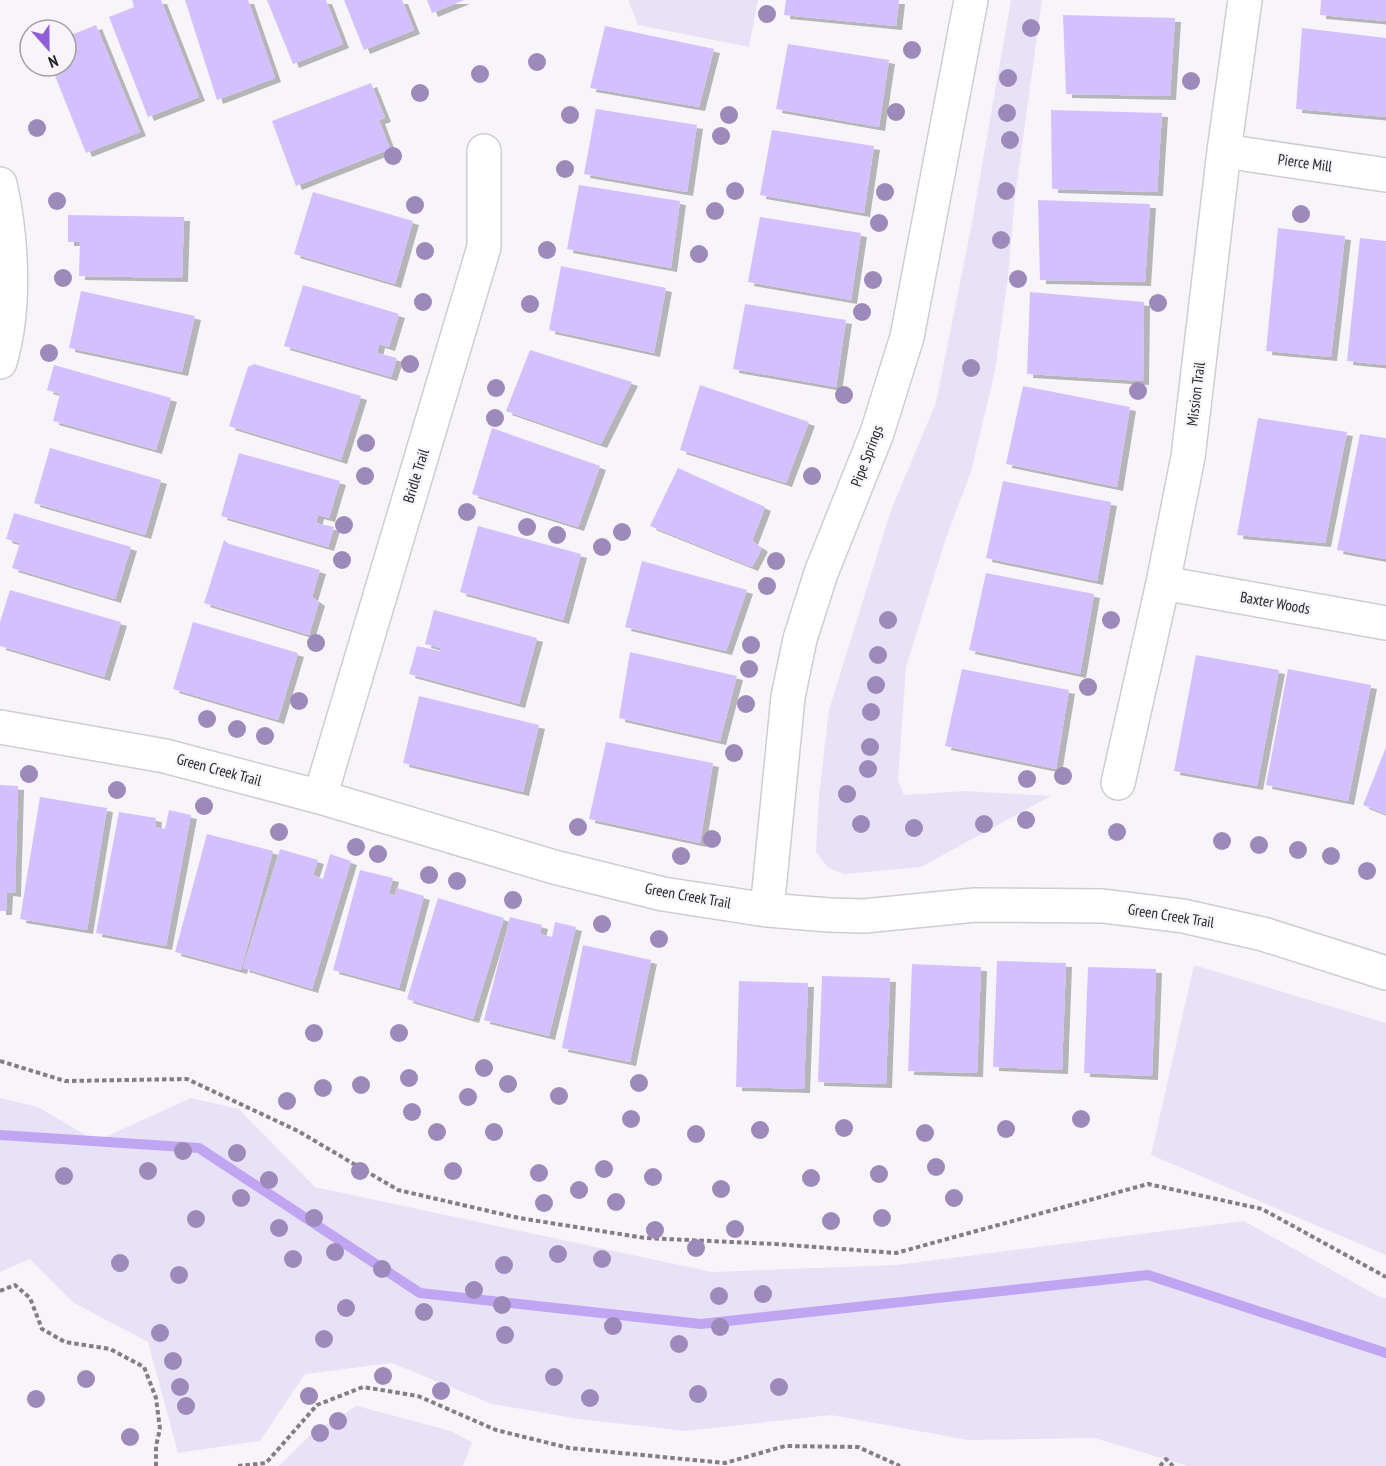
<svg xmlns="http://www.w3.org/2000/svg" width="1386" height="1466" viewBox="0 0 1386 1466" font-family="'PT Sans Narrow',sans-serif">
<defs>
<filter id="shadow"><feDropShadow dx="6" dy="4" stdDeviation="0" flood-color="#0004"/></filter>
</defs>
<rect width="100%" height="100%" fill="#f7f5fa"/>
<path fill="#e8e2f7" d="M628,0H758L749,47L638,25Z
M1011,0H1042L1015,197L1008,277L995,371L971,472L946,538L906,667L898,780L904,795L965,791L1051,796L921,867L844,874L828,868L816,852L819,795L829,710L891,510L936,403L971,228Z
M1194,965L1386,1023V1255L1151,1155Z
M0,1098L38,1107L96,1141L191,1098L239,1109L315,1187L712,1272L896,1265L1244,1221L1380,1297L1386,1298V1466H1188L1095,1438L968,1440L831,1415L686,1431L579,1419L492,1404L392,1363L305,1374L260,1441L178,1453L148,1342L74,1303L30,1259L0,1272Z
M357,1406L451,1431L472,1442L463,1466H279L312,1433Z"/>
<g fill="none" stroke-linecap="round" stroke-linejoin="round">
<path stroke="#c0a6f2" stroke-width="10" d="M0,1135L199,1148L420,1293L701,1324L1148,1275L1386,1353"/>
</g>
<path fill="#d4c0fe" filter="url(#shadow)" d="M132,0H161L199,97L148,117L109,17L134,7Z
M185,0H248L275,78L217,100Z
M267,0H326L343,44L293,64Z
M344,0H402L414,30L364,50Z
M427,0H464L432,13Z
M786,0H899L896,26L784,15Z
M1321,0H1386V21L1320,15Z
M1063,15L1175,18L1170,96L1066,94Z
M96,25L140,132L86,153L51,66H66V37Z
M605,26L714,49L699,107L590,88Z
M1302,28L1386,38V117L1296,109Z
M788,44L889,60L879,127L776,109Z
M371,83L385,118L379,120L390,149L296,186L272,121Z
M596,109L697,125L687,192L584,174Z
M1051,110L1162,113L1157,192L1052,189Z
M772,130L874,146L864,213L760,195Z
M579,185L680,201L671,268L567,249Z
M313,192L413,221L395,284L294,254Z
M1038,200L1150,204L1145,282L1040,280Z
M68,215L184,217L182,278L79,276L80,242H68Z
M760,217L861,233L851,300L748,282Z
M1278,228L1345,236L1331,357L1266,351Z
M1360,238L1386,241V365L1347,361Z
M561,266L666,288L654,353L549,330Z
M303,285L399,314L389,347L379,344L377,353L397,358L391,377L284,346Z
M81,291L195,316L182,372L69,348Z
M1030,292L1144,302L1143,381L1027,374Z
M745,304L846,320L836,387L733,369Z
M530,350L632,382L601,444L506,411Z
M254,364L361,396L341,460L229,426L248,367Z
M54,365L171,398L156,450L53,421L60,394L47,390Z
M700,385L809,422L786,483L680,450Z
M1023,386L1130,407L1117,487L1006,464Z
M1258,418L1347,432L1325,543L1237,535Z
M492,428L600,466L578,527L472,494Z
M1360,434L1386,438V559L1337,550Z
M50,448L161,480L145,535L34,503Z
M239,453L340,481L329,518L318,515L316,523L334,527L328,547L221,516Z
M678,468L765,507L752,541L762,548L752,567L650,526Z
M1003,481L1111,502L1097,581L986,558Z
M14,513L131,547L115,599L12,568L20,543L6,539Z
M478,526L581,554L563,620L460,592Z
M224,540L229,544L320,570L312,597L319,602L309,635L204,603Z
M642,561L747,590L726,651L625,627Z
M986,573L1094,594L1080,674L969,650Z
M10,590L121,622L104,677L0,646V622Z
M434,610L537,638L519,704L409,674L417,646L440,651L441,648L425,644Z
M193,622L298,653L278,720L173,689Z
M630,652L737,676L720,741L619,718Z
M1196,655L1279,670L1257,786L1174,771Z
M962,669L1069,690L1056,769L945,746Z
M1288,669L1371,685L1348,801L1266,785Z
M419,696L539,725L523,792L403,763Z
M606,742L713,763L700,843L589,819Z
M1386,747V814L1363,805Z
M0,785L18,786L15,893L7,892L6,911H0Z
M40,797L107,808L87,930L20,919Z
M169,810L191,815L166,946L96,933L119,812L156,818L155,827L165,829Z
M207,834L273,851L241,970L175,952Z
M280,849L318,860L313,875L323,879L330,854L351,861L312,989L243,968Z
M360,870L393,878L389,894L395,895L397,888L424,896L399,988L333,970Z
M438,898L504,918L473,1019L407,999Z
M510,917L542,925L540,934L552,937L555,922L576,927L549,1036L484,1020Z
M583,945L651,960L630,1062L562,1048Z
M997,961L1066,963L1062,1070L993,1067Z
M912,964L981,967L977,1073L908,1071Z
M1088,967L1156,969L1152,1076L1084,1073Z
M822,976L890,978L886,1084L818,1082Z
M739,981L808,983L804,1089L736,1087Z"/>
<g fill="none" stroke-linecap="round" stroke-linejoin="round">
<defs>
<path id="minor" d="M1224,151L1386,175
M0,184C12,237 16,309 0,362
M1163,583L1386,623
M0,727L165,756L320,797L554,867L663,894L767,910L829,915L864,916L975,905L1103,906L1183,916L1263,934L1386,973
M1118,783L1163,583L1188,457L1224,151L1245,0
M320,797L484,247V151
M767,910L788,697L800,639L821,573L877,433L907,337L971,0"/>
</defs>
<use href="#minor" stroke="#cfcdd2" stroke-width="36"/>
<path stroke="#817f83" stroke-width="4" stroke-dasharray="4.5 3" stroke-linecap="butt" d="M0,1061L65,1081L187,1079L298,1131L398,1190L519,1218L645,1238L775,1244L896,1253L1148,1184L1262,1209L1386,1277
M0,1291L15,1285L30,1298L42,1329L65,1342L110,1349L144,1367L156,1398L160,1429L156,1446V1466
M238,1466L266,1463L317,1405L363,1387L418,1396L496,1430L569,1448L725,1463L785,1446L858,1447L900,1466
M1160,1466L1166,1459L1173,1466"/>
<use href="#minor" stroke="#fff" stroke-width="33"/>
</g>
<g fill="#9e89bb">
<circle cx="767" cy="14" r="9"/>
<circle cx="1031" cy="28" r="9"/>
<circle cx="912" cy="50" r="9"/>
<circle cx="537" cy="62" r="9"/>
<circle cx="480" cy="74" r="9"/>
<circle cx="1008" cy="78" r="9"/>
<circle cx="1191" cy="81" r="9"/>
<circle cx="420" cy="93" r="9"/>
<circle cx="896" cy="112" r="9"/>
<circle cx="1007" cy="113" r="9"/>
<circle cx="570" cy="115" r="9"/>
<circle cx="729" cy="115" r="9"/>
<circle cx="37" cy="128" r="9"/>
<circle cx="721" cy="136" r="9"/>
<circle cx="1010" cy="140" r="9"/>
<circle cx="393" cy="156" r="9"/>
<circle cx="565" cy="169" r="9"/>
<circle cx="735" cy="191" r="9"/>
<circle cx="1006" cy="191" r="9"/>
<circle cx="885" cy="192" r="9"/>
<circle cx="57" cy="201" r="9"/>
<circle cx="415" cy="205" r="9"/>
<circle cx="715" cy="211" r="9"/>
<circle cx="1301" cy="214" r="9"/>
<circle cx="879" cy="223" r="9"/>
<circle cx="1001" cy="240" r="9"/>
<circle cx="547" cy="250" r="9"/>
<circle cx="425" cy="251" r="9"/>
<circle cx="699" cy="254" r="9"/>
<circle cx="63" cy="278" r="9"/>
<circle cx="1018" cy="279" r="9"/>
<circle cx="873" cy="280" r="9"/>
<circle cx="423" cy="302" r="9"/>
<circle cx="1158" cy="303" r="9"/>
<circle cx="530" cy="304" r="9"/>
<circle cx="862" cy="312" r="9"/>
<circle cx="49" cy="353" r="9"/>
<circle cx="410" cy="364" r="9"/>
<circle cx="971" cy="368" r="9"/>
<circle cx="496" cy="388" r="9"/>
<circle cx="1138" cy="391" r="9"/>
<circle cx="844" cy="395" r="9"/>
<circle cx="495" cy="418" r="9"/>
<circle cx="366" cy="443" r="9"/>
<circle cx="365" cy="476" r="9"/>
<circle cx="812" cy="476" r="9"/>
<circle cx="467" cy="512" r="9"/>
<circle cx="344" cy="525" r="9"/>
<circle cx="527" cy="527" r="9"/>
<circle cx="622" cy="532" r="9"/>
<circle cx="557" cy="535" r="9"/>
<circle cx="602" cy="547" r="9"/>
<circle cx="342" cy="560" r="9"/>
<circle cx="776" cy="561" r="9"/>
<circle cx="767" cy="586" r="9"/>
<circle cx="888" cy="620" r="9"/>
<circle cx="1111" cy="620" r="9"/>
<circle cx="316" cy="643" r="9"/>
<circle cx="751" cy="645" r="9"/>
<circle cx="878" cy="655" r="9"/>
<circle cx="749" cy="669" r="9"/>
<circle cx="876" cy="685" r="9"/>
<circle cx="1088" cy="687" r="9"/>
<circle cx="299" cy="701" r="9"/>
<circle cx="746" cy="704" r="9"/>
<circle cx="871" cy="712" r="9"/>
<circle cx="207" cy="719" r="9"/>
<circle cx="237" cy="729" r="9"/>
<circle cx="265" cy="736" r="9"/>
<circle cx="870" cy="747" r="9"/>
<circle cx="734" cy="753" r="9"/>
<circle cx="868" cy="769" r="9"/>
<circle cx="29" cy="774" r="9"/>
<circle cx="1063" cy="776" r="9"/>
<circle cx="1027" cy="779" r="9"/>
<circle cx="117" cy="790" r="9"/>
<circle cx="847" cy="794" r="9"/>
<circle cx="204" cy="806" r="9"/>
<circle cx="1026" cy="820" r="9"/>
<circle cx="861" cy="824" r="9"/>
<circle cx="984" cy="824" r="9"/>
<circle cx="578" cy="827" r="9"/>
<circle cx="914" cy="828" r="9"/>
<circle cx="279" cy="832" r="9"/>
<circle cx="1117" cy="832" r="9"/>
<circle cx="712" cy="839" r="9"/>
<circle cx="1222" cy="841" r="9"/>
<circle cx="1259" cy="845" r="9"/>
<circle cx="356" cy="847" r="9"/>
<circle cx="1298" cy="850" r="9"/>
<circle cx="378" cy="854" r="9"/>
<circle cx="681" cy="856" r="9"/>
<circle cx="1331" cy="856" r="9"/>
<circle cx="1367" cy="871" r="9"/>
<circle cx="429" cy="875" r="9"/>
<circle cx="457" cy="881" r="9"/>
<circle cx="513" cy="900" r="9"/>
<circle cx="602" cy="924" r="9"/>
<circle cx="659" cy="939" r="9"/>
<circle cx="314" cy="1033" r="9"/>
<circle cx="399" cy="1033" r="9"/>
<circle cx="484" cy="1068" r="9"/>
<circle cx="409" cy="1078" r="9"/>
<circle cx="639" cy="1083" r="9"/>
<circle cx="508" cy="1084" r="9"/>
<circle cx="361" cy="1085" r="9"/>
<circle cx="323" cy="1088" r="9"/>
<circle cx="559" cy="1096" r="9"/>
<circle cx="468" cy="1097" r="9"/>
<circle cx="287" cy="1101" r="9"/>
<circle cx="412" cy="1112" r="9"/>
<circle cx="631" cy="1119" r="9"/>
<circle cx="1081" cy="1119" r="9"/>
<circle cx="844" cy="1128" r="9"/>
<circle cx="1006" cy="1129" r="9"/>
<circle cx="760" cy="1130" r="9"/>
<circle cx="437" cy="1132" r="9"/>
<circle cx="494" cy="1132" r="9"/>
<circle cx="925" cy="1133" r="9"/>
<circle cx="696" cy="1134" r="9"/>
<circle cx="183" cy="1151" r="9"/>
<circle cx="237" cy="1153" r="9"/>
<circle cx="936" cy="1167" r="9"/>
<circle cx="604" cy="1169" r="9"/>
<circle cx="148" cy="1171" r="9"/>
<circle cx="360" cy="1171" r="9"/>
<circle cx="453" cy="1171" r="9"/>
<circle cx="539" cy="1173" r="9"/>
<circle cx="879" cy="1174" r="9"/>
<circle cx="64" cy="1176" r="9"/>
<circle cx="653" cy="1177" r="9"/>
<circle cx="811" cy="1178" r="9"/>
<circle cx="269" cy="1180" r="9"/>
<circle cx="721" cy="1189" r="9"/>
<circle cx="579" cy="1190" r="9"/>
<circle cx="241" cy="1198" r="9"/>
<circle cx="954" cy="1198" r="9"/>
<circle cx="616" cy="1202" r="9"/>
<circle cx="544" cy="1203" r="9"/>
<circle cx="314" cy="1218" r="9"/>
<circle cx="882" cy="1218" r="9"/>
<circle cx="196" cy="1219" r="9"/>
<circle cx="831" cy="1221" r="9"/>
<circle cx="279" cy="1228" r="9"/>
<circle cx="735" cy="1229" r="9"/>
<circle cx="655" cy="1230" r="9"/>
<circle cx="696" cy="1248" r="9"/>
<circle cx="335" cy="1252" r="9"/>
<circle cx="558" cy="1254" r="9"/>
<circle cx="293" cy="1259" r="9"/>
<circle cx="602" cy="1259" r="9"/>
<circle cx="120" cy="1263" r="9"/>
<circle cx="504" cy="1265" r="9"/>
<circle cx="382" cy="1269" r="9"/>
<circle cx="179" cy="1275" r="9"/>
<circle cx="474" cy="1290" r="9"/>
<circle cx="763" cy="1294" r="9"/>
<circle cx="719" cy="1296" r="9"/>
<circle cx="502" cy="1305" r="9"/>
<circle cx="346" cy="1308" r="9"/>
<circle cx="424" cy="1312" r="9"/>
<circle cx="613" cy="1326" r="9"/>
<circle cx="720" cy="1327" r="9"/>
<circle cx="160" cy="1333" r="9"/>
<circle cx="505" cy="1335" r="9"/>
<circle cx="324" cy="1339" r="9"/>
<circle cx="679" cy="1344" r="9"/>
<circle cx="173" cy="1361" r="9"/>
<circle cx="383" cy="1376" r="9"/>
<circle cx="554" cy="1377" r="9"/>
<circle cx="86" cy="1379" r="9"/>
<circle cx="180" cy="1387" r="9"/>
<circle cx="779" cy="1387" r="9"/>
<circle cx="441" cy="1391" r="9"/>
<circle cx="698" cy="1394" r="9"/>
<circle cx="309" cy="1396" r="9"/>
<circle cx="590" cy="1398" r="9"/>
<circle cx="36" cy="1399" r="9"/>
<circle cx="186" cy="1406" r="9"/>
<circle cx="338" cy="1421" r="9"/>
<circle cx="320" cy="1433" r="9"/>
<circle cx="130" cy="1437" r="9"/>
</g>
<g text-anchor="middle" stroke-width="4.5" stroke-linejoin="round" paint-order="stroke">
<g font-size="15" fill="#201f21" stroke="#f7f5fa">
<text transform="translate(1305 163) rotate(8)" y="5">Pierce Mill</text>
<text transform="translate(1196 394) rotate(-83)" y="5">Mission Trail</text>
<text transform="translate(867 456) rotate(-69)" y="5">Pipe Springs</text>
<text transform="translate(416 476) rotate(-73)" y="5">Bridle Trail</text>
<text transform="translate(1275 603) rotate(10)" y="5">Baxter Woods</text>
<text transform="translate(219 770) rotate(15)" y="5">Green Creek Trail</text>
<text transform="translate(688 896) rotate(10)" y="5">Green Creek Trail</text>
<text transform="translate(1171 916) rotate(9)" y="5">Green Creek Trail</text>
</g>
</g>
<g transform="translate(48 48) rotate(159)"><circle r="28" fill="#f7f5fa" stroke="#a19fa3" stroke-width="1.5"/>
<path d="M0-4.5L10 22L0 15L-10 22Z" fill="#905fd8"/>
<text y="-9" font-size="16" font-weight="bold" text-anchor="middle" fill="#201f21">N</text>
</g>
</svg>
